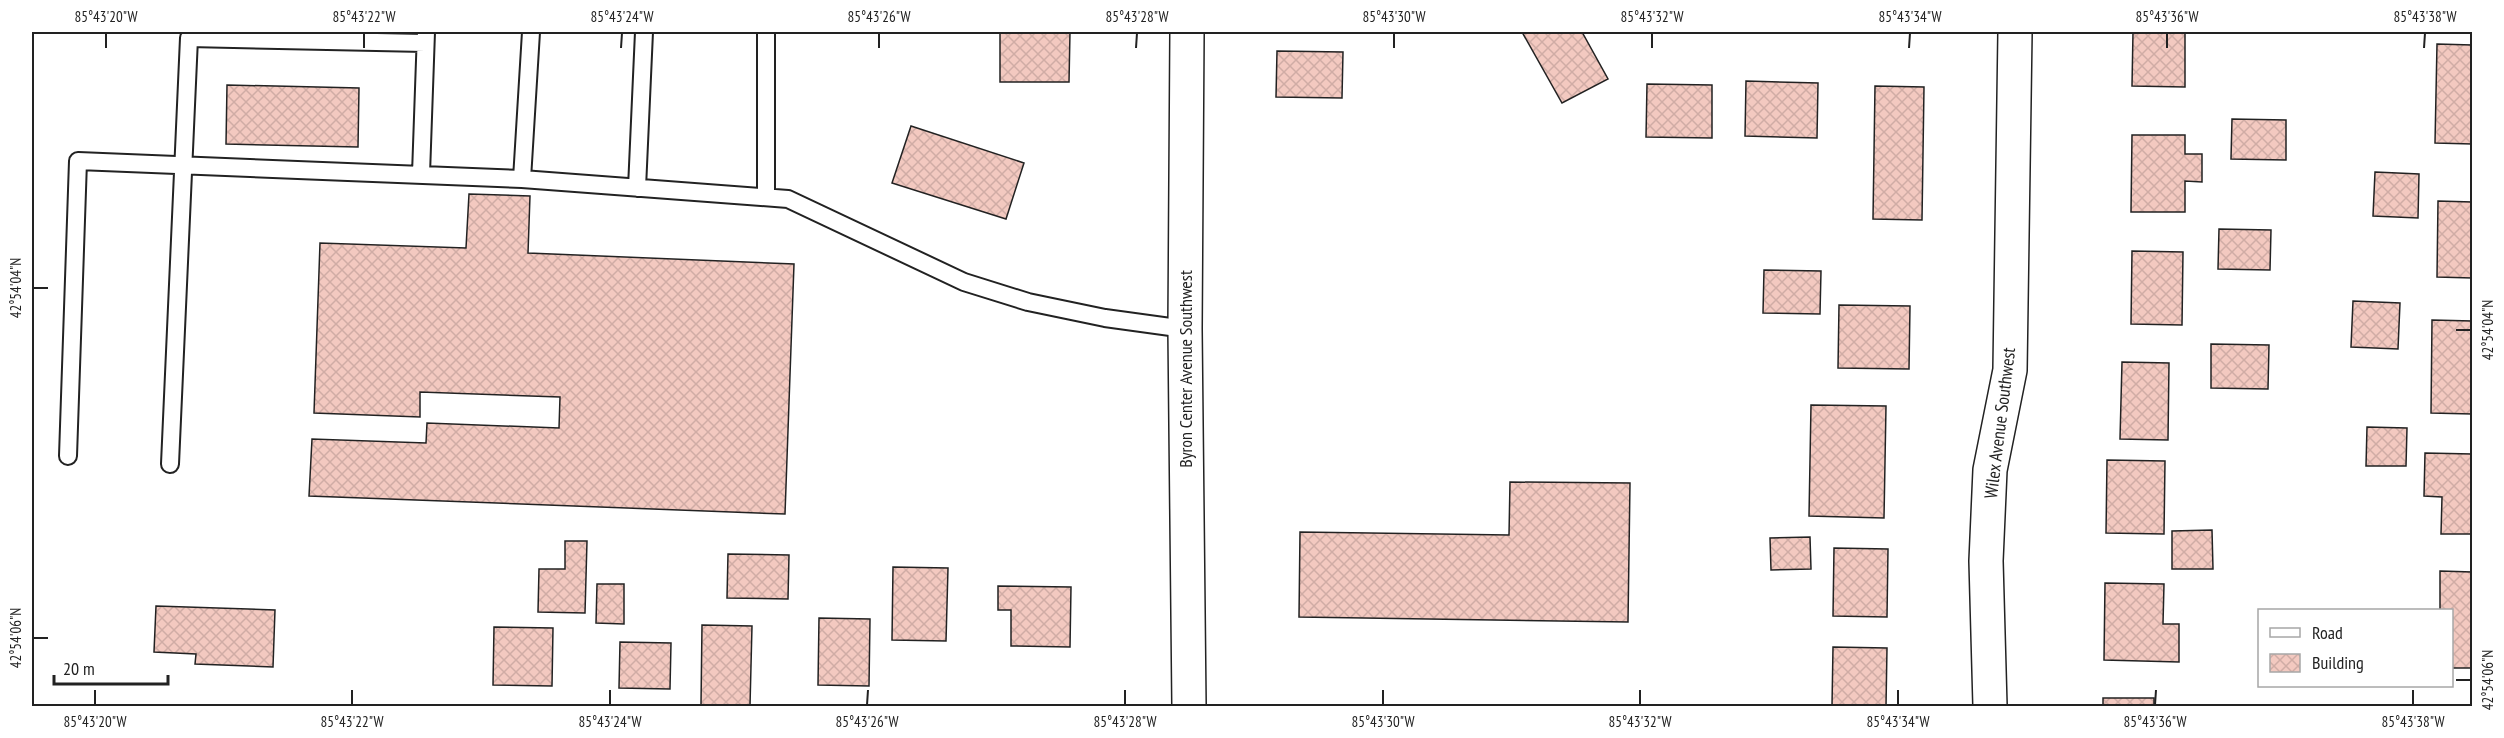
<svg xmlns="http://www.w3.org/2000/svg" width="2504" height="738" viewBox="0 0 2504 738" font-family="'PT Sans Narrow',sans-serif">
<defs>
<pattern id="building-cross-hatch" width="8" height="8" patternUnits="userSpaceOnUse" patternTransform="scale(1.5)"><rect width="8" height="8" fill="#f3c9c0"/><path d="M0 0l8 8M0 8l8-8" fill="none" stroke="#d0aca5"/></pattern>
</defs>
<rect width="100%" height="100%" fill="#fff"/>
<path fill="url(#building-cross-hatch)" stroke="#222" stroke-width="1.5" d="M1000,32H1070L1069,82H1000Z
M1522,32H1582L1608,79L1562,103Z
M2133,32H2185V87L2132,86Z
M2437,44L2472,45V144L2435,143Z
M1277,51L1343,52L1342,98L1276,97Z
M1746,81L1818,83L1817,138L1745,136Z
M1647,84L1712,85V138L1646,137Z
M227,85L359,88L358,147L226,144Z
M1875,86L1924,87L1922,220L1873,219Z
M2232,119L2286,120V160L2231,159Z
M911,126L1024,163L1006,219L892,183Z
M2132,135H2185V154H2202V182L2185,181V212H2131Z
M2375,172L2419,174L2418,218L2373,216Z
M469,194L530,196L528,253L794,264L785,514L309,496L312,439L426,443L427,423L559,428L560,397L420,392V417L314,413L320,243L466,248Z
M2438,201L2472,202V278L2437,277Z
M2219,229L2271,230L2270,270L2218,269Z
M2132,251L2183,252L2182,325L2131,324Z
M1764,270L1821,271L1820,314L1763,313Z
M2353,301L2400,303L2398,349L2351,347Z
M1839,305L1910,306L1909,369L1838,368Z
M2432,320L2472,321V414L2431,413Z
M2211,344L2269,345L2268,389L2211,388Z
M2122,362L2169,363L2168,440L2120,439Z
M1811,405L1886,406L1884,518L1809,516Z
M2367,427L2407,428L2406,466H2366Z
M2425,453L2472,454V534H2441L2442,497L2424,496Z
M2107,460L2165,461L2164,534L2106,533Z
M1510,482L1630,483L1628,622L1299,617L1300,532L1509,535Z
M2212,530L2213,569H2172V531Z
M1810,537L1811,569L1771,570L1770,538Z
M565,541H587L585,613L538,612L539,569H565Z
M1834,548L1888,549L1887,617L1833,616Z
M728,554L789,555L788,599L727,598Z
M893,567L948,568L946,641L892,640Z
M2440,571L2472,572V668H2452V610H2440Z
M2105,583L2164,584L2163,624H2179V662L2104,660Z
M597,584H624V624L596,623Z
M998,586L1071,587L1070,647L1011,646V610H998Z
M156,606L275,610L273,667L195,664L196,654L154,652Z
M819,618L870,619L869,686L818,685Z
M702,625L752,626L750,706L701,705Z
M494,627L553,628L552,686L493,685Z
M620,642L671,643L670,689L619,688Z
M1833,647L1887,648L1886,706H1832Z
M2103,698H2154V706H2103Z"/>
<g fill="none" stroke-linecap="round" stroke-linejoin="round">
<defs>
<path id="lane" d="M766,32V197
M421,174L426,32
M522,179L531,32
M637,188L644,32
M68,456L78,161L522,179L788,199L964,282L1028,302L1105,318L1185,329
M170,464L189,38L425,43"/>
<path id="street" d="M1990,706L1986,561L1990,470L2010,370L2015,32"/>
<path id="primary" d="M1187,32L1185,329L1189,706"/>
</defs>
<use href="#lane" stroke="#222" stroke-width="20"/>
<use href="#street" stroke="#222" stroke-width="36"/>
<use href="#primary" stroke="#222" stroke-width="36"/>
<use href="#lane" stroke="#fff" stroke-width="16"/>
<use href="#street" stroke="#fff" stroke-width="33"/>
<use href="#primary" stroke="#fff" stroke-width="33"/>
</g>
<path fill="none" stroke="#222" stroke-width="2" d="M106,48V33M364,48V33M621,48L622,33M879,48V33M1136,48L1137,33M1394,48V33M1652,48V33M1909,48L1910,33M2167,48V33M2424,48L2425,33M33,288H48M2456,330H2471M33,638H48M2456,680H2471M95,705V690M352,705V690M610,705V690M867,705L868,690M1125,705V690M1383,705V690M1640,705V690M1898,705V690M2155,705L2156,690M2413,705V690"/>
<g text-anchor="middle" stroke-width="4.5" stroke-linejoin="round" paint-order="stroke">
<g font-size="18" fill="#222" stroke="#fff">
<text transform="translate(1186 369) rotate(-90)" y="6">Byron Center Avenue Southwest</text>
<text transform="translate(2000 423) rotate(-83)" y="6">Wilex Avenue Southwest</text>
</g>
</g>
<rect width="2504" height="738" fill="none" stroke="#ffffff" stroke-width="66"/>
<rect x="2258" y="609" width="195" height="78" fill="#ffffff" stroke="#a7a7a7" stroke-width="1.5"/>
<rect x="2270" y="628" width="30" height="9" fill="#ffffff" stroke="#a7a7a7" stroke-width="1.5"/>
<text x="2312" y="639" font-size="18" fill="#222222">Road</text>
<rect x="2270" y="654" width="30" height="18" fill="url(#building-cross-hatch)" stroke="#a7a7a7" stroke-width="1.5"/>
<text x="2312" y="669" font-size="18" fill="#222222">Building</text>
<path d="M54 675v9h114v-9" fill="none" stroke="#222222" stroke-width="3"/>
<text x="63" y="675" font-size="18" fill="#222222" stroke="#ffffff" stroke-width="4.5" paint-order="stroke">20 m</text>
<rect x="33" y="33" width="2438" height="672" fill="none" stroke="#222" stroke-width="2"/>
<g font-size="15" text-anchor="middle" fill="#222">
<text x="106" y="22">85°43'20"W</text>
<text x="364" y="22">85°43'22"W</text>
<text x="622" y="22">85°43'24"W</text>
<text x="879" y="22">85°43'26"W</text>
<text x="1137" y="22">85°43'28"W</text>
<text x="1394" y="22">85°43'30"W</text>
<text x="1652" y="22">85°43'32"W</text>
<text x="1910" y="22">85°43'34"W</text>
<text x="2167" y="22">85°43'36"W</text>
<text x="2425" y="22">85°43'38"W</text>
<text transform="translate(16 288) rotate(-90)" y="5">42°54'04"N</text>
<text transform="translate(2488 330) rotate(-90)" y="5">42°54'04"N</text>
<text transform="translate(16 638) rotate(-90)" y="5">42°54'06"N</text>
<text transform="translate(2488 680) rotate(-90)" y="5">42°54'06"N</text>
<text x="95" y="727">85°43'20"W</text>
<text x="352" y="727">85°43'22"W</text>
<text x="610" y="727">85°43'24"W</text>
<text x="867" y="727">85°43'26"W</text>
<text x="1125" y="727">85°43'28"W</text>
<text x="1383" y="727">85°43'30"W</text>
<text x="1640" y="727">85°43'32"W</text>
<text x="1898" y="727">85°43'34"W</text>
<text x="2155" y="727">85°43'36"W</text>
<text x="2413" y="727">85°43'38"W</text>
</g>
</svg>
